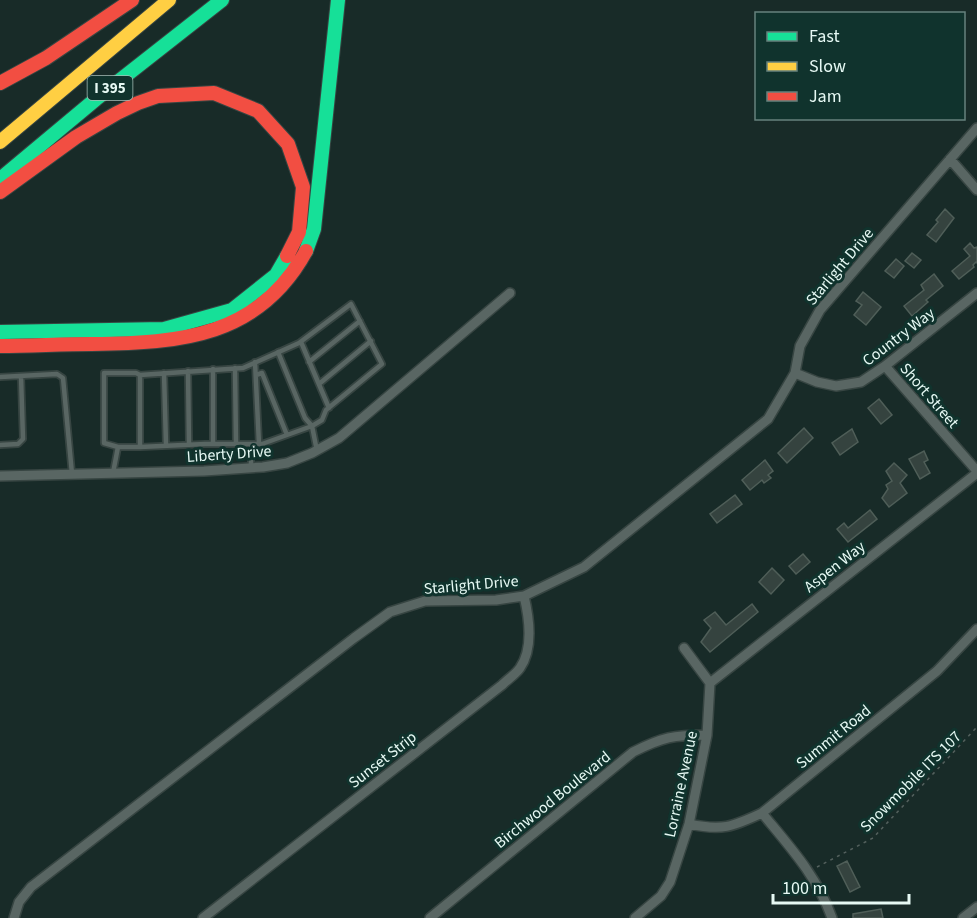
<svg xmlns="http://www.w3.org/2000/svg" width="977" height="918" viewBox="0 0 977 918" font-family="'Source Sans 3',sans-serif">
<rect width="100%" height="100%" fill="#182b28"/>
<path fill="#35433f" stroke="#4f5e58" stroke-width="1.5" d="M945,209L954,218L936,242L927,235L938,222L936,220Z
M970,243L974,248L977,247V263L976,262L973,265L974,267L959,279L952,271L970,256L964,249Z
M912,253L921,260L914,268L905,261Z
M896,259L904,266L894,278L885,271Z
M934,274L943,286L926,300L928,302L912,316L904,306L924,290L921,285Z
M863,292L881,307L866,325L854,315L862,305L856,301Z
M879,399L892,415L881,424L868,408Z
M804,428L813,438L787,463L778,453Z
M852,429L858,442L840,455L832,443Z
M924,451L928,460L924,462L930,473L920,479L909,459Z
M765,460L773,471L768,475L771,478L764,483L762,480L750,490L742,480Z
M894,463L907,475L900,483L907,493L889,507L882,498L888,489L886,485L892,481L886,471Z
M735,495L742,504L717,523L710,514Z
M870,510L877,519L848,542L837,529L844,523L848,528Z
M803,554L810,562L796,574L789,566Z
M772,568L784,580L771,594L759,582Z
M752,604L758,612L710,652L701,642L711,628L704,620L715,612L726,625Z
M847,861L860,887L850,892L837,866Z
M881,909L883,918H853V914Z"/>
<g fill="none" stroke-linecap="round" stroke-linejoin="round">
<defs>
<path id="lane" d="M301,342L329,408
M278,352L305,418L312,426L262,444H205L140,447V375L243,368L299,343L351,304L382,364L326,410L322,420L312,426L317,451
M255,362L259,444
M309,362L360,321
M235,368L236,444
M188,371L189,444
M164,373L166,445
M256,375L262,373L287,435
M0,377L57,374L63,378L72,474
M319,384L371,341
M213,444V369
M0,445L18,444L23,439L21,376
M118,447L104,443V373H136L140,375
M251,468V444
M113,473L118,447H140"/>
<path id="street" d="M950,159L977,190
M885,366L977,471
M795,373L817,382L836,386L861,382L885,366L977,293
M0,476L204,471L263,467L287,463L312,453L339,438L510,293
M710,683L977,473
M762,813C790,847 817,876 832,918
M689,824C722,831 732,827 762,813L937,671L977,629
M14,918L19,902L31,887L354,638L390,612L425,601L496,600L524,596L584,567L768,419L795,373L800,346L820,310L977,128
M203,918L502,685C508,679 516,674 520,668C534,648 529,617 524,596
M430,918L633,752C663,737 673,735 707,735
M635,918L661,896L670,882L689,824L707,735L710,683L684,648
M963,918L977,907"/>
<path id="fast" d="M0,179L96,99L222,0
M306,251L314,229L338,0
M0,332L164,329L232,310L276,275L287,256"/>
<path id="slow" d="M0,142L169,0"/>
<path id="jam" d="M0,83L46,58L132,0
M0,192L76,137L117,113L138,103L158,96L214,93L258,111L288,144L303,187L299,232L287,256
M0,346C31,346 61,344 92,344C181,343 259,337 306,251"/>
</defs>
<use href="#lane" stroke="#374542" stroke-width="8"/>
<use href="#street" stroke="#374542" stroke-width="12"/>
<use href="#fast" stroke="#374542" stroke-width="16"/>
<use href="#slow" stroke="#374542" stroke-width="16"/>
<use href="#jam" stroke="#374542" stroke-width="16"/>
<path stroke="#54615e" stroke-width="1.5" stroke-dasharray="3 4.5" stroke-linecap="butt" d="M817,867L873,838L977,727"/>
<use href="#lane" stroke="#596663" stroke-width="4.5"/>
<use href="#street" stroke="#596663" stroke-width="9"/>
<use href="#fast" stroke="#16e098" stroke-width="14"/>
<use href="#slow" stroke="#ffcf43" stroke-width="14"/>
<use href="#jam" stroke="#f24e42" stroke-width="14"/>
</g>
<g text-anchor="middle" stroke-width="6" stroke-linejoin="round" paint-order="stroke">
<rect fill="#10332d" stroke="#a6beb8" stroke-width="1.5" x="87.5" y="76" width="45" height="24" rx="4.5"/>
<g font-size="15" font-weight="bold" fill="#e6f9f4">
<text x="110" y="93">I 395</text>
</g>
<g font-size="16" fill="#e6f9f4" stroke="#10332d">
<text transform="translate(839 266) rotate(-50)" y="6">Starlight Drive</text>
<text transform="translate(898 336) rotate(-37)" y="6">Country Way</text>
<text transform="translate(930 395) rotate(49)" y="6">Short Street</text>
<text transform="translate(229 453) rotate(-4)" y="6">Liberty Drive</text>
<text transform="translate(834 566) rotate(-38)" y="6">Aspen Way</text>
<text transform="translate(471 584) rotate(-5)" y="6">Starlight Drive</text>
<text transform="translate(833 736) rotate(-39)" y="6">Summit Road</text>
<text transform="translate(382 759) rotate(-38)" y="6">Sunset Strip</text>
<text transform="translate(910 781) rotate(-45)" y="6">Snowmobile ITS 107</text>
<text transform="translate(680 784) rotate(-78)" y="6">Lorraine Avenue</text>
<text transform="translate(552 799) rotate(-39)" y="6">Birchwood Boulevard</text>
</g>
</g>
<rect x="755" y="12" width="210" height="108" fill="#10332d" stroke="#66827d" stroke-width="1.5"/>
<rect x="767" y="32" width="30" height="9" fill="#16e098" stroke="#66827d" stroke-width="1.5"/>
<text x="809" y="42" font-size="18" fill="#e6f9f4">Fast</text>
<rect x="767" y="62" width="30" height="9" fill="#ffcf43" stroke="#66827d" stroke-width="1.5"/>
<text x="809" y="72" font-size="18" fill="#e6f9f4">Slow</text>
<rect x="767" y="92" width="30" height="9" fill="#f24e42" stroke="#66827d" stroke-width="1.5"/>
<text x="809" y="102" font-size="18" fill="#e6f9f4">Jam</text>
<path d="M773 894v9h136v-9" fill="none" stroke="#e6f9f4" stroke-width="3"/>
<text x="782" y="894" font-size="18" fill="#e6f9f4" stroke="#10332d" stroke-width="4.5" paint-order="stroke">100 m</text>
</svg>
